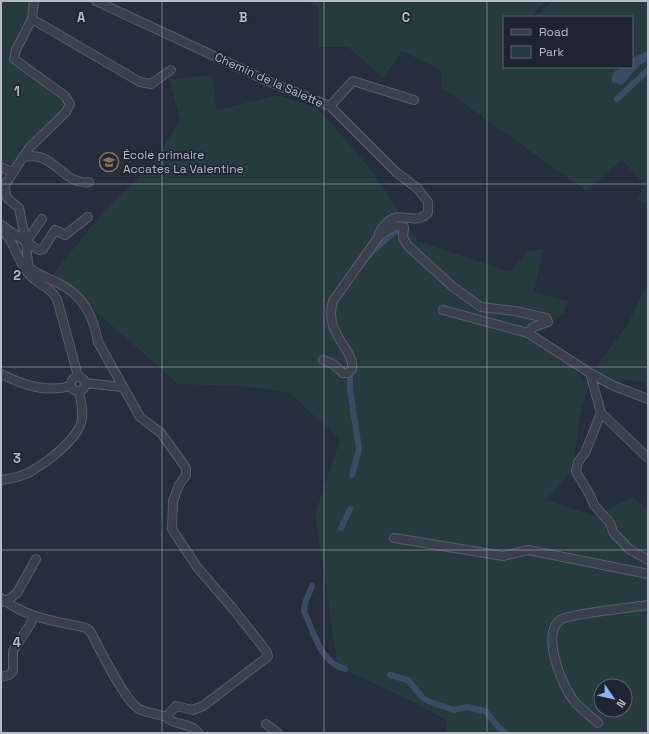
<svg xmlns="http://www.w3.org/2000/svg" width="649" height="734" viewBox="0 0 649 734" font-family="'Space Grotesk',sans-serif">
<rect width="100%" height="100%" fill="#252e3c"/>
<path fill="#273a3d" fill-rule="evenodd" d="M1,1H30L27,21L8,58L50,89L66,103L64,111L27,144L20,145L18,149L20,155L17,161L12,165L1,161Z
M308,1H544L532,17H504V67H632V17H533L553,1H648V204L637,200L644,185L622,160L586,191L441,87V70L402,51L383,78L348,47H318V6Z
M212,75L217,110L278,95L318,108L373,172L418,241L510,272L527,252L544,249L534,292L568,301L564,313L537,334L564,358L589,385L580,415L573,470L546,500L595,516L633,497L648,510V733H446L447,721L414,702L338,667L315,514L340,440L290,393L241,386L178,384L53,274L104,211L155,161L180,120L169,79ZM601,686H625V710H601Z
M648,282V382L615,379L594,370L628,324Z"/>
<path fill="#3c4b64" d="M648,51V60L640,65L622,85L612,82C611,68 622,67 632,67V58Z"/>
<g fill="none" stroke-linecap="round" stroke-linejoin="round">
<path stroke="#3c4b64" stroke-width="6" d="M617,99L648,70
M368,256L394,232L407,230
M350,376V389L359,449L352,475
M341,528L350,509
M312,586L305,603L304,611C314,632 320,663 345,669
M390,675L408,680L423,698L430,702L454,710L467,707L485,711L499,728L506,733"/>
<defs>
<path id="minor" d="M96,1L272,83L330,106L396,172L417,188L428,202V213C411,229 397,202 379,233L380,235L395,226L404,227L403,237L407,245L453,287L481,307L515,311L546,318L548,322L533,327L528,333L590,373L601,413L648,458
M32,19L140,82L151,84L171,70
M330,106L353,81L414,100
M23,157C28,157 34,155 39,157C57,161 69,186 89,182
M1,167L12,172
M4,185L7,198L19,208L26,242
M1,191L29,148L66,112L70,104L65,96L14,59L16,50L32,19L34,1
M1,225L26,242L28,263L30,268C38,275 48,278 58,283C83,295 93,315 98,342L140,417L161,433L186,468V475L179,485L173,501L172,529L197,567L234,610L267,652L268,656L265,659L203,706L193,710L176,706L166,717C174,726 191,722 198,733
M1,229C15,241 16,258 27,272C35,283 50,286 57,299L78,376
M26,242L42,219
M27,243L39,250L43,249L55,230L65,235L88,217
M443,310L528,333
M323,360L333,364L343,373H348L352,369C355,349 323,334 333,301L380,235
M590,373L614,386L648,399
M1,374C23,385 46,393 71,386
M71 384a7 7 0 1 1 14 0a7 7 0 1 1-14 0Z
M85,383L122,387
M601,413L585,453L578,462L576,472L590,495L594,505L610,523L613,532L629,549L648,560
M1,480C10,479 19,477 28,473C45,464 79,439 82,419C83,410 81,400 79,391
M394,538L503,556L528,550L648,574
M1,598C26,618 56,621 86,628L90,631C99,647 125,702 139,709C147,713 158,714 166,717
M5,602L17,593L36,559
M1,677L9,675L13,671V651L31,623L33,616
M598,723C590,716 582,710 575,702C562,687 541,635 560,620C567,614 635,607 648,605
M266,724L278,733"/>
</defs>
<use href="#minor" stroke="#575e6a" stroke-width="10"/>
<use href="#minor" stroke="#39404c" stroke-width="8"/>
</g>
<path fill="none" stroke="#b5bbc7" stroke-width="1" stroke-opacity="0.55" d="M162,1V733M324,1V733M487,1V733M1,184H648M1,367H648M1,550H648"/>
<defs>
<symbol id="school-ring" viewBox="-11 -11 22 22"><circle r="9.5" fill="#1e2531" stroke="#8d6e63" stroke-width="1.5"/><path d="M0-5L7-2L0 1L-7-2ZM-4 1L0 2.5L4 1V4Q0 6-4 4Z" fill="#8d6e63"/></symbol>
</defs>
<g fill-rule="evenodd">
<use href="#school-ring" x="98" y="151" width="22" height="22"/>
</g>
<g text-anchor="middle" stroke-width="3.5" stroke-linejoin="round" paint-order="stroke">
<g font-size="12" fill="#b5bbc7" stroke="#1e2531">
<text transform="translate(269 80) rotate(24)" y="4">Chemin de la Salette</text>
</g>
<g font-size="12" fill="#b5bbc7" stroke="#1e2531" text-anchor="start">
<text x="123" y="159">École primaire<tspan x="123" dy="14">Accates La Valentine</tspan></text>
</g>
</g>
<g font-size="13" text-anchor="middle" font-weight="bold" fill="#b5bbc7" stroke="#1e2531" stroke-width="3.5" stroke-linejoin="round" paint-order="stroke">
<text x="81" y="22">A</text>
<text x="243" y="22">B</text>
<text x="406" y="22">C</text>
<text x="17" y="96">1</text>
<text x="17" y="280">2</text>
<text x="17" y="463">3</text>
<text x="17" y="647">4</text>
</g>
<rect width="649" height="734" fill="none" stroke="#b5bbc7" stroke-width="4"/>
<rect x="503" y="16" width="130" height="52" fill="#1e2531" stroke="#5a616d"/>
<rect x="511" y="29" width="20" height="6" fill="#39404c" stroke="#5a616d"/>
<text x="539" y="36" font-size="12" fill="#b5bbc7">Road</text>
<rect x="511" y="46" width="20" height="12" fill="#273a3d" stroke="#5a616d"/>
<text x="539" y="56" font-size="12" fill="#b5bbc7">Park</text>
<g transform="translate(613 698) rotate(124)"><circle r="19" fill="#1e2531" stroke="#5a616d"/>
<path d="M0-3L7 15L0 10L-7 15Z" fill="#8fb2f2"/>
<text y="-6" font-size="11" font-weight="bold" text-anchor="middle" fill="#b5bbc7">N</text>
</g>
</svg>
